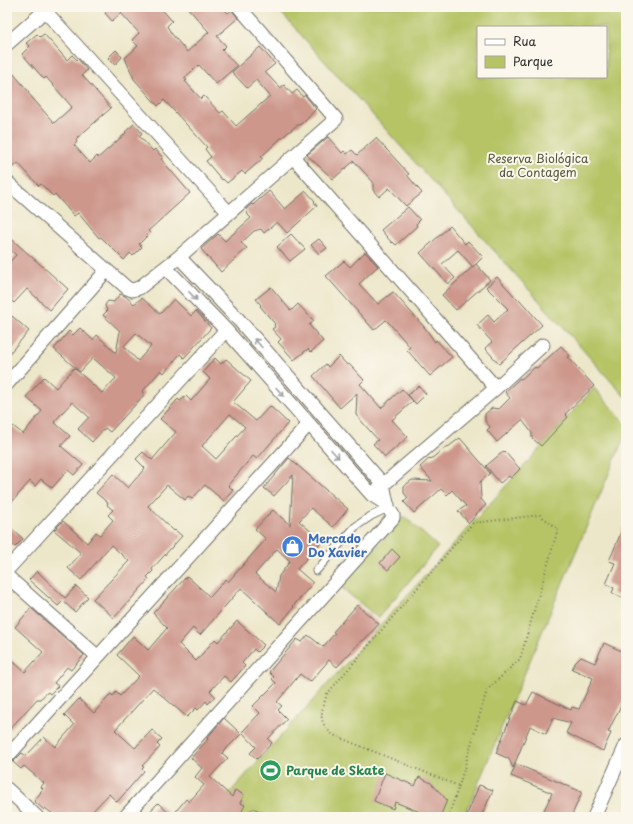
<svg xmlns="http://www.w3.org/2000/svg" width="633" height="824" viewBox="0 0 633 824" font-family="'Playpen Sans',sans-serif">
<rect width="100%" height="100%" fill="#fbf7ec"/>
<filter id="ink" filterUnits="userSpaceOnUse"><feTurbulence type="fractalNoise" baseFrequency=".025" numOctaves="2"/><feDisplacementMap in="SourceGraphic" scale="8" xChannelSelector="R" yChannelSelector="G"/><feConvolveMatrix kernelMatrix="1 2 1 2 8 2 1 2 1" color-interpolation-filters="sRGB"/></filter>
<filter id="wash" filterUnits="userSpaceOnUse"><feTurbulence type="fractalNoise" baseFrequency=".012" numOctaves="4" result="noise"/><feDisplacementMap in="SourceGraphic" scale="16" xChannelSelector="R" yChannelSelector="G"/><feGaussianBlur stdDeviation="0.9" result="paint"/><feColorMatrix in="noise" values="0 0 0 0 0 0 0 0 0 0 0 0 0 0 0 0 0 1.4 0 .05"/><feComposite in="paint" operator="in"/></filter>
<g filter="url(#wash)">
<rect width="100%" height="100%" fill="#ede7ca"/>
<path fill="#b6c466" stroke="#707848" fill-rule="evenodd" d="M276,7H626V398ZM478,27H606V77H478Z
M594,388L626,424V433L464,817H208Z
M404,516L438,547L378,618L341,587Z"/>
<g id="blocks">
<path fill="#cd978c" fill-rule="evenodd" d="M111,7H118L122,12L128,7H160L172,21L167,26L171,33L187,52L209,32L187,7H222L228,13L232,10L238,18L217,36L226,46L222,50L237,66L216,84L199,65L184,78L187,80L185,81L201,99L204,96L220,113L223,111L236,126L270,96L256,80L247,88L232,72L260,47L275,64L265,72L280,88L284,85L292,94L297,90L303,97L305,95L316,109L301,124L296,126L280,139L261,157L263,158L245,174L242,171L227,183L223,179L222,180L206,161L211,157L205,149L207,147L164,100L158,106L134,79L125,58L138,46L132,40L139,33L121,13L112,21L105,13Z
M37,34L40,37L44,34L67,60L72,55L77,60L78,59L87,70L82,75L111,108L77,138L76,140L77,142L74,145L90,163L97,156L98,158L126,133L125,132L134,124L142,133L139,136L153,151L155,149L163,158L161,159L190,193L148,231L150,233L139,244L142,247L133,256L130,253L124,260L101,237L99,238L78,213L74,216L55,194L53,196L41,184L39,186L18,163L14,167L7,161V66L29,92L28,93L54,123L72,107L46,77L44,79L22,54L30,46L26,43Z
M116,50L122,57L115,65L108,58Z
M328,137L342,153L344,151L347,154L352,150L357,155L376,138L409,174L407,175L422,193L406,206L389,188L379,197L373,190V182L354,161L333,179L307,155Z
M269,191L285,209L306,191L315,201L314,202L317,206L287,233L277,222L264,233L261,229L254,231L241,243L247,248L221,272L201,249L218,234L225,241L251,218L248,215L246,209L252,204L253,205Z
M408,207L420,220L416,224L417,226L396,245L393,242L392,243L381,230Z
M450,226L465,244L468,241L483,257L473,267L458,250L442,264L455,278L448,284L420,253Z
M291,234L305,249L290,261L277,247Z
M7,235L68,289L50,310L27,289L14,303L7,297V265L16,255L7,247Z
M319,239L327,248L319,254L311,245Z
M365,252L378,266L359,284L378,304L393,292L425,328L435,342L436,340L452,357L430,376L407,350L410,347L390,324L386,320L374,330L326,276L344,261L350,267Z
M476,264L490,280L456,310L442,295Z
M497,277L518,300L519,299L542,325L499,364L485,348L492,342L477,325L488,315L494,322L508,309L486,287Z
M271,287L291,311L298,304L314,321L309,325L323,341L311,352L308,349L294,360L278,342L281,339L272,329L275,327L274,325L275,324L260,306L261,305L256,299Z
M120,294L125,296L134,304L142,298L160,314L174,299L191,316L196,311L211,328L184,358L180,354L164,373L161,370L142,392L145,394L110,432L105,428L92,442L78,429L89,417L72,402L54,422L70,436L61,446L83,465L74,475L68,470L52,488L41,479L35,486L30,481L12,502L7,498V432L13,426L23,434L42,411L26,397L44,377L56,388L74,368L102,393L116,378L93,358L80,372L54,349L69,331L73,335L80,328L93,340L97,335L116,353L120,331L103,315L107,311L105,305L108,301L114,302ZM136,333L151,346L138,361L124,346Z
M12,316L29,331L7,356V322Z
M561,346L570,356L568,357L594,386L565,414L568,417L541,446L532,438V433L522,420L497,442L487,430L490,427L485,421V414L492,408L499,409L510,398L505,392L520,378L521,379L535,367L537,368Z
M339,356L347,365L349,364L364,380L360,384L381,408L402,389L413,401L392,420L408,437L385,457L373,444L378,440L356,415L357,393L340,408L313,376L326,364L328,367Z
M215,358L221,364L226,359L251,381L233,402L256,421L270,406L288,423L257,459L253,456L228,485L233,490L224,501L205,485L192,499L188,496L185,500L167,485L148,506L174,531L175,530L182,536L152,569L153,571L147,577L149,579L114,618L93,599L129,561L111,545L81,580L68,568L81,553L54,530L63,521L87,543L96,532L100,535L113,520L108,515L113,510L107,505L108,503L96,493L113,474L128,488L145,468L136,459L143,452L152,460L176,432L160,419L178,399L180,401L186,396L191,401L210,379L203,372ZM230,414L245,427L216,459L202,446Z
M419,386L426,394L416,404L408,395Z
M460,438L490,473L480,482L481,499L486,505L476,514H477L469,523L458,511L466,506L452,490L447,495L441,489L414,513L404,502L408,498L404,493V486L412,480L432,481L420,467L430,458L431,459L447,446L448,447Z
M504,451L520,469L511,478L509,476L500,483L486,466Z
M289,458L348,509L333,527L311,508L299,521L322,541L297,569L313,583L293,606L294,607L280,624L241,588L200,635L193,628L179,644L196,661L215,639L218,642L237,621L264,645L257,652L254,649L242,663L245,666L239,673L231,682L224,676L210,691L215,696L208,704L206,701L198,710L196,708L187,717L153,688L115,730L135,748L152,730L162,739L157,744L160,747L142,766L144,767L142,769L144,771L117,802L109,794L87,817H58L55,814L54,815L45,808L44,810L34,801L41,792H40L43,789L41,787L44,783L24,766L21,769L13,762L22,753L26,756L44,737L55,747L74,725L64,715L79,699L94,713L111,694L113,696L116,692L120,696L139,676L117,655L133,636L148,650L167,628L153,613L187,576L210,597L226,579L228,582L266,539L255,529L273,510L290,525L293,475L274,496L264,488ZM277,549L290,561L279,576L276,592L255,574Z
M626,521V599L612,593L614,588L606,584L615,563L609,561Z
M11,528L23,539L15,547L7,540V533Z
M392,549L400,557L388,570L380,563Z
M37,571L65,598L76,586L88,597L75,612L63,601L58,606L29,580Z
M357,605L379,624L363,641L362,640L337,667L329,660L311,681L310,680L309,681L300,674L277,702L282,706L278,710L287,719L268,739L272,743L257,759L250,753L256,747L242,732L260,713L253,706L276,683L272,679L274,677L269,672L297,639L302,642L308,635L323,647L335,633L333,632Z
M31,608L84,655L71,670L67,667L54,683L58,686L50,694L48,692L40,699H37L7,732V656L25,672L43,652L15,627Z
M604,643L626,653V695L608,732L611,733L603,751L566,733L571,723L553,718L546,734L530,726L513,768L509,759L496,753L517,701L526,705L533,692L571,710L572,707L579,709L593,678L572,669L575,663L581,657L595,663Z
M224,718L241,734L222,753L228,758L210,777L232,797L235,790L244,795L240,803L245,805L239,817H145L158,803L172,816L186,799L189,802L204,785L195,777L202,768L191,758L208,739L207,738Z
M516,764L582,792L571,817H541L552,793L511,776Z
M385,773L415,786L419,777L431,783L447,800L440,817H432L395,802L393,809L374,801Z
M479,785L493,790L481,817H466Z"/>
</g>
</g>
<g filter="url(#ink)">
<use href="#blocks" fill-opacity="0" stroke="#6f6d63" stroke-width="1"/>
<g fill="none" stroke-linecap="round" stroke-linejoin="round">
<defs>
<path id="lane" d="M316,571L355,527L371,516L388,508
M246,817L254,813L264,817"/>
<path id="street" d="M45,11L229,213
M7,44L49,7
M293,157L496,388
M7,182L127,288L132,290L139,288L179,257L336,119L239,7
M166,268L226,330L372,495L388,505
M7,384L106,271
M377,490L496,388L543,345
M7,570L226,330
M7,576L97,656
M7,757L309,424
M7,789L37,817
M125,817L393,518V515L388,508L383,484L238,319L179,257
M594,817L626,745"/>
</defs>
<use href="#lane" stroke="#6f6d63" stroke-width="9"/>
<use href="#street" stroke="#6f6d63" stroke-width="15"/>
<path stroke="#6f6d63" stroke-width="2" stroke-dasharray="1 3" stroke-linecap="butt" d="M448,817L459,786L487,690L520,659L558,529L540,515L473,523L327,694C321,713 317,721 333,735L459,786"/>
<use href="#lane" stroke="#fff" stroke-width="7"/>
<use href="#street" stroke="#fff" stroke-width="13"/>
</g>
<defs><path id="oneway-shaft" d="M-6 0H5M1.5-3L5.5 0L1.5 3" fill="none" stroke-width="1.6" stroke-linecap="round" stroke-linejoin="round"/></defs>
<g stroke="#a0a0a0">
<use href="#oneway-shaft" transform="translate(193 296) rotate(46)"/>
<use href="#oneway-shaft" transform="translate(258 343) rotate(-132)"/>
<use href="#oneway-shaft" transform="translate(280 392) rotate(48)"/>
<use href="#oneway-shaft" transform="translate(335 454) rotate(48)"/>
</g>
</g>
<defs>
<symbol id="shop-disc" viewBox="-11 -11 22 22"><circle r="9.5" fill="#3f7fe0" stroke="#fbf7ec"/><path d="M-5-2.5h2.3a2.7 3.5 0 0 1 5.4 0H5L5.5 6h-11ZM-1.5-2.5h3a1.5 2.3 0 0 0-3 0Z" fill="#fff"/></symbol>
<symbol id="stadium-disc" viewBox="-11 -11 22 22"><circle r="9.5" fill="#2e9e5b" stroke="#fbf7ec"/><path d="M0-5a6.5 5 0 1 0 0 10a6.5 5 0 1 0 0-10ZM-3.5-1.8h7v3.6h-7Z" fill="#fff"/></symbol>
</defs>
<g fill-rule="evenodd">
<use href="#shop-disc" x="280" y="534" width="25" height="25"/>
<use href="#stadium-disc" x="258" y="758" width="25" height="25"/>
</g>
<g text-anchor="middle" stroke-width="4" stroke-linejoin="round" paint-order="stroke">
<g font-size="12" fill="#55593d" stroke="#fbf7ec">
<text x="538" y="163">Reserva Biológica<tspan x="538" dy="14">da Contagem</tspan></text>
</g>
<g font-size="12" font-weight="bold" fill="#366cbe" stroke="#fbf7ec" text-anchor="start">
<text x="308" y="543">Mercado<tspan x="308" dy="14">Do Xavier</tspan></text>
</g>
<g font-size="12" font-weight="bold" fill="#27864d" stroke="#fbf7ec" text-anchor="start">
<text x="286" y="775">Parque de Skate</text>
</g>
</g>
<rect width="633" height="824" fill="none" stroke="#fbf7ec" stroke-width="24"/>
<rect x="477" y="26" width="130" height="52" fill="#fbf7ec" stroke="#a8a59f"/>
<rect x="485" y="39" width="20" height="6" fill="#ffffff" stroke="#a8a59f"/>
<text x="513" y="46" font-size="12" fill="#2b2b2b">Rua</text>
<rect x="485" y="56" width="20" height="12" fill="#b6c466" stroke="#a8a59f"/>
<text x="513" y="66" font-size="12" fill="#2b2b2b">Parque</text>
</svg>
